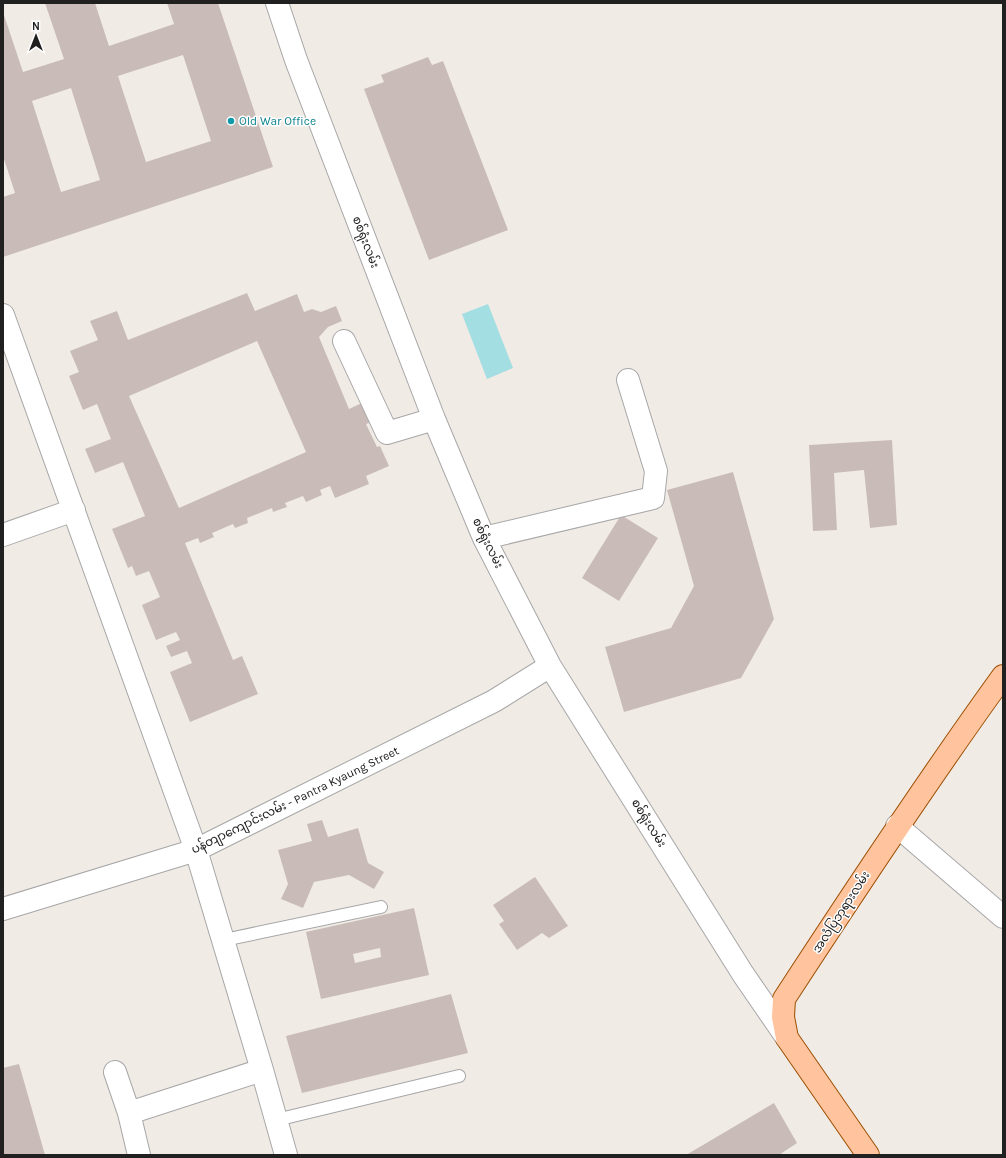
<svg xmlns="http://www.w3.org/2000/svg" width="1006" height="1158" viewBox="0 0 1006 1158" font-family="Karla,'Noto Sans Myanmar',sans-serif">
<rect width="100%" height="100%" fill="#f1ebe6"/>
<path fill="#a3dee2" d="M488,304L513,368L487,379L462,314Z"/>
<path fill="#c9bcb8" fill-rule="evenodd" d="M45,3H95L109,46L174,24L167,3H218L273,167L3,257V197L15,193L3,156V12L23,72L64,59ZM183,55L211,141L146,162L118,76ZM71,88L100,180L61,192L32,101Z
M428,57L432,65L443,61L508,230L429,260L364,89L384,82L381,75Z
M247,293L255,311L297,294L304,312L312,309L321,312L336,306L342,321L328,327L319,337L349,409L364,402L372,422L366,424L377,447L380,446L389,466L366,476L369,484L335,498L330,486L320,490L322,495L306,502L303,496L285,503L287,507L273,512L272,508L247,518L248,523L235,528L233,524L212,533L214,537L200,543L198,538L185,543L233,660L242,656L258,694L190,722L170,672L192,663L187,651L171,657L166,646L180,640L176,632L156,640L142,605L160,597L149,571L136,576L132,566L128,568L112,529L145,516L123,462L95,473L85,449L111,439L97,404L83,410L69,376L79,372L70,351L98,340L90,321L117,311L128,340ZM257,341L306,452L179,508L129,396Z
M892,440L897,525L870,528L864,470L834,473L837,530L813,531L809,445Z
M733,472L774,619L741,678L624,712L605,647L671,628L694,586L667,490Z
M621,515L658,538L619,601L582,578Z
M322,820L328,837L358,828L368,863L384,872L374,889L349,875L314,882L303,908L281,899L288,884L278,850L312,841L307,824Z
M535,877L568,926L549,938L542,933L517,950L499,924L504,921L493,905Z
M414,908L429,975L321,999L306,932ZM380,948L381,957L355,963L353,954Z
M451,994L468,1053L302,1093L286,1036Z
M19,1064L45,1155H3V1068Z
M774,1103L797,1143L779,1155H686Z"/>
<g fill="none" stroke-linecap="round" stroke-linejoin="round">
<defs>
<path id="lane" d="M224,940L381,907
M276,1120L459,1076"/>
<path id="street" d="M277,3L296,60L434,419L484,538L550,666L743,974L787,1038
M3,315L196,850L262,1070L286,1155
M344,341L387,433L434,419
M3,535L74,510
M484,538L653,498L656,471L628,380
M897,826L1003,917
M3,909L196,850L494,701L550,666
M115,1072L129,1113L262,1070
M129,1113L139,1155"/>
<path id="primary" d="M868,1155L787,1038L783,1017L784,999C855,890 927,781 1003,676"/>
</defs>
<use href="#lane" stroke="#a7a7a7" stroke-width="14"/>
<use href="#street" stroke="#a7a7a7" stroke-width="24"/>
<use href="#primary" stroke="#9c4e00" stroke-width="24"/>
<use href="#lane" stroke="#fff" stroke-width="12"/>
<use href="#street" stroke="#fff" stroke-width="22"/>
<use href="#primary" stroke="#ffc49d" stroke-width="22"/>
</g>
<circle fill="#0f9aa8" stroke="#fff" stroke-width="1.5" cx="231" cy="121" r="4"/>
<g text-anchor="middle" stroke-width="3" stroke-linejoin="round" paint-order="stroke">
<g font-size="12" fill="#0d838f" stroke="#fff" text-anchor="start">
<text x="239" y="125">Old War Office</text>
</g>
<g font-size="12" fill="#202020" stroke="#fff">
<text transform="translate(366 242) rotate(69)" y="4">စစ်ရုံးလမ်း</text>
<text transform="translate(488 543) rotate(64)" y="4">စစ်ရုံးလမ်း</text>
<text transform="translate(295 800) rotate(-26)" y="4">ပန်တျာကျောင်းလမ်း - Pantra Kyaung Street</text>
<text transform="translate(649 823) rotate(58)" y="4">စစ်ရုံးလမ်း</text>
<text transform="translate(841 912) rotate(-57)" y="4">အလံပြဘုရားလမ်း</text>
</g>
</g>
<rect width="1006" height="1158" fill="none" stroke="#202020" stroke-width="8"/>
<g transform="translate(36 36)" stroke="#ffffff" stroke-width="3" paint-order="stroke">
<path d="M0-3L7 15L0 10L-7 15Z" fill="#202020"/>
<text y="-6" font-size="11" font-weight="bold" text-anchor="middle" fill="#202020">N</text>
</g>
</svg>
